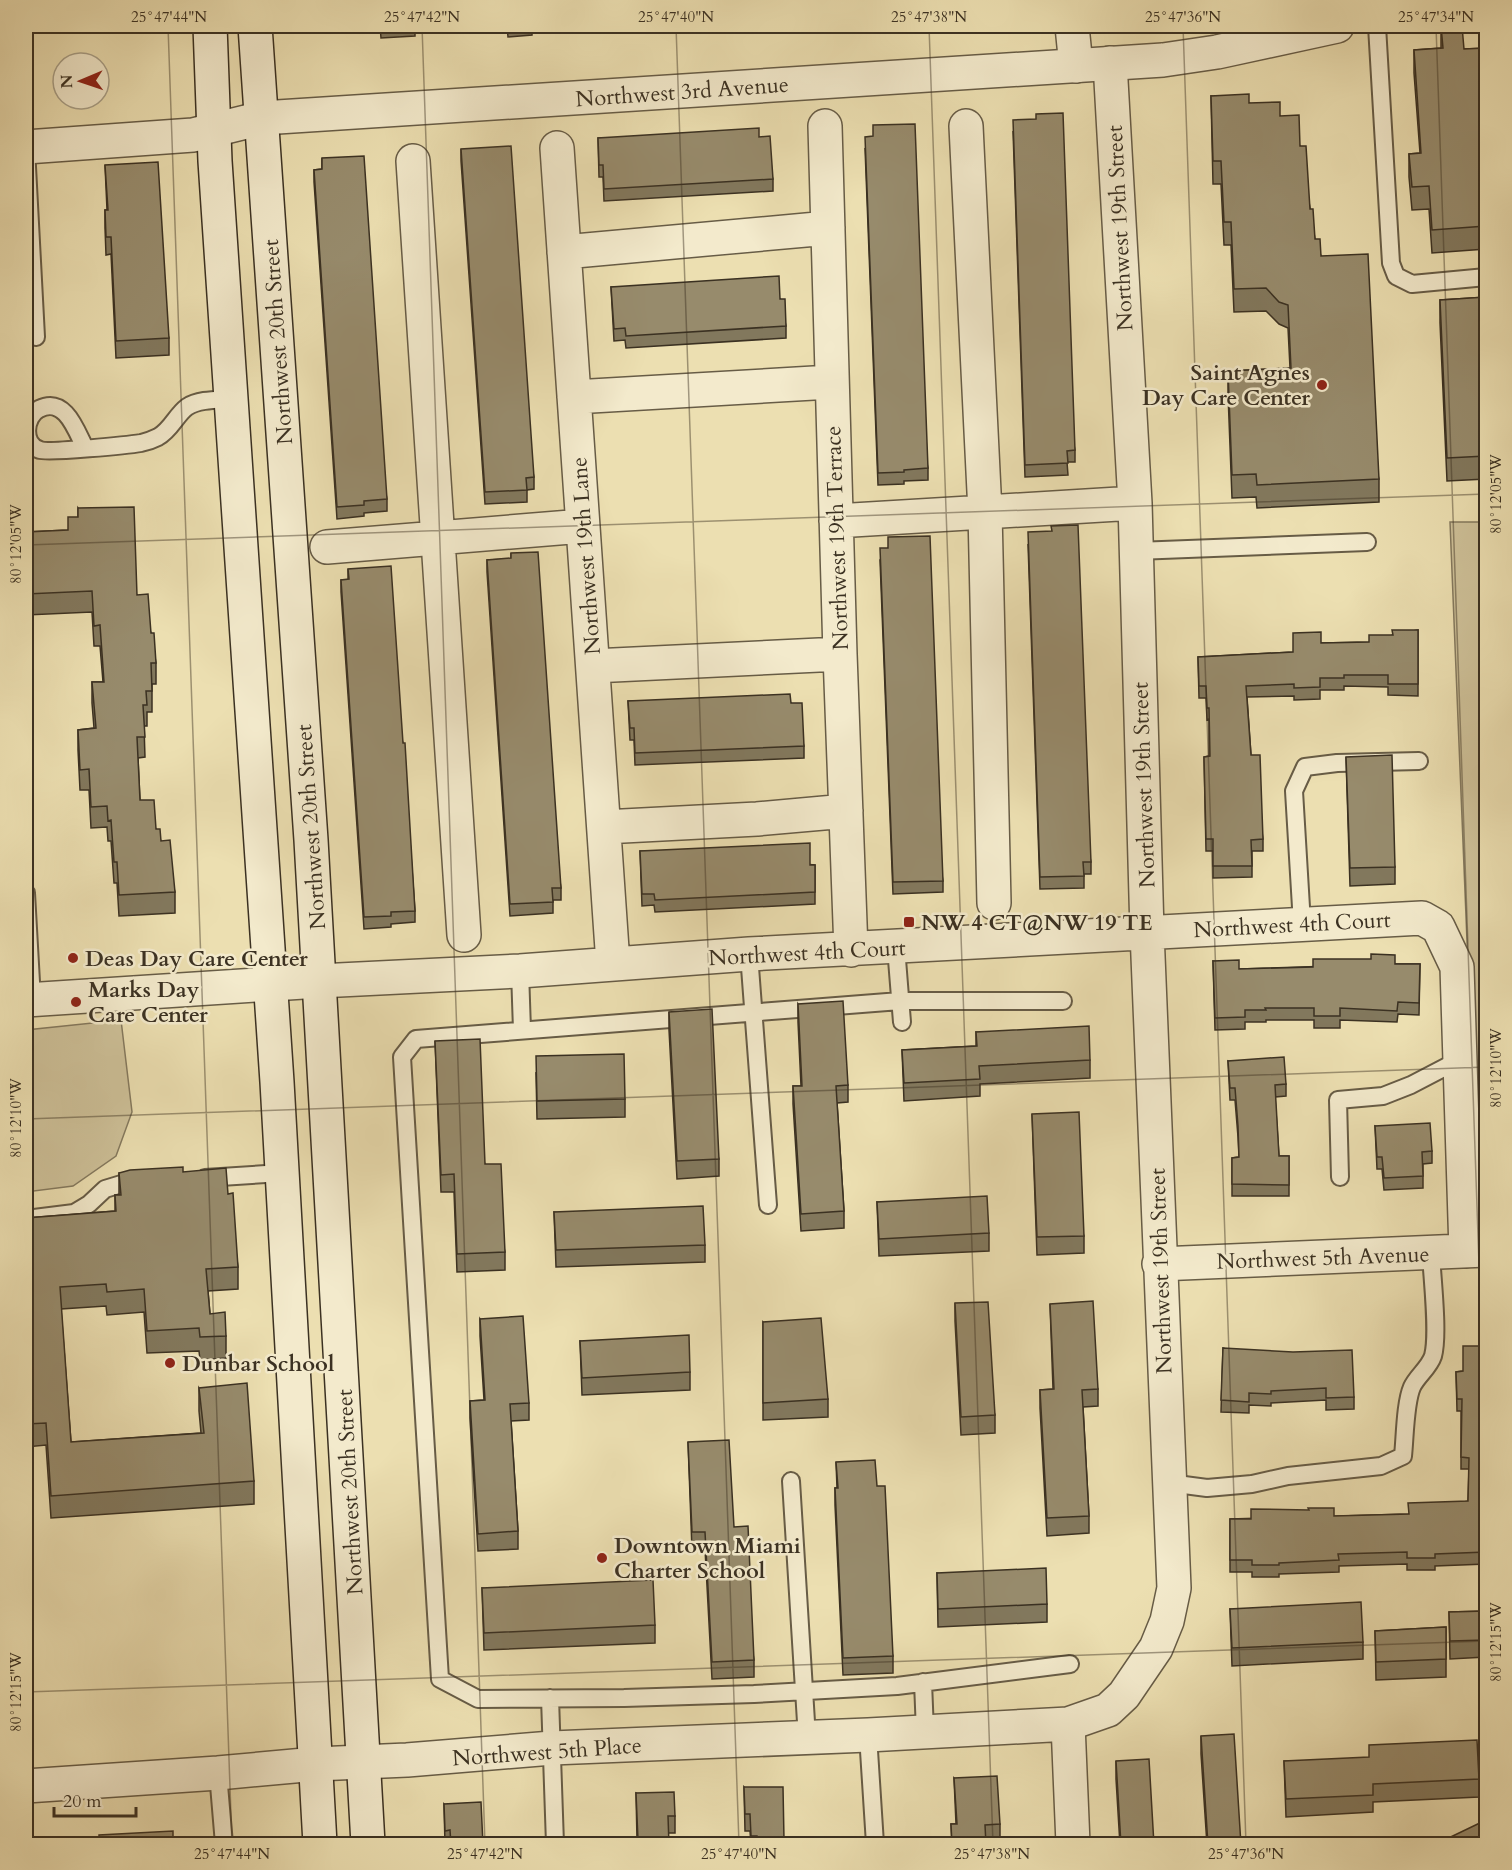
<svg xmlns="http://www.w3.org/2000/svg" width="1512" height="1870" viewBox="0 0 1512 1870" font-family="Cardo,serif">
<rect width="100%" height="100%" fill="#ecdfb1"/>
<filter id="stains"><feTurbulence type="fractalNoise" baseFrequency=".00333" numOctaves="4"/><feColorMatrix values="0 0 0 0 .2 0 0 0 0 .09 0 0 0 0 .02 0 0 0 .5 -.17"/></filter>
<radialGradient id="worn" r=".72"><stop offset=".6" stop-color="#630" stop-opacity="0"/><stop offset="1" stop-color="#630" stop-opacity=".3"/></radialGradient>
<path fill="#cec199" stroke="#84795e" stroke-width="1.5" d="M1450,522H1486V1212H1478Z
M121,1020L132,1112L116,1156L73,1186L26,1192V1030Z"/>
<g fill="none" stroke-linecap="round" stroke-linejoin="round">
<defs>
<path id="service" d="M1377,26L1391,263L1396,276L1412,284L1486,277
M26,148L36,337
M85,448C76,430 65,396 39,409C24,417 22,445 40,450C48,453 129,445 141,443C146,442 154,439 158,437C171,430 176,415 187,407C199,399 218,400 232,399
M1136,551L1367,542
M26,893L32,1000
M1302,924L1294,791L1305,767L1337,763L1419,761
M896,947L902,1022
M749,954L768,1205
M520,971L522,1030
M1063,1001H900L416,1039L402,1057L440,1679L478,1699L624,1698L754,1694L897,1686L1070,1664
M1340,1177L1338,1100L1383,1096L1411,1085L1459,1060
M205,1178L282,1173
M26,1219L74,1213L89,1204L105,1189L128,1182L141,1181
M791,1481L807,1738
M1169,1483L1207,1488L1252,1484L1288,1476L1381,1466L1403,1456C1405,1438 1405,1403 1412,1387C1417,1376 1429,1368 1433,1356C1439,1334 1432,1278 1431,1253
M923,1682L925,1732
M550,1698L555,1844
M868,1735L875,1844
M218,1773L224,1844"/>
<path id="minor" d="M1072,26L1076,66
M825,126L840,654L851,950
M966,126L985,512L994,903
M26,147L193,135L262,118
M557,148L613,964
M413,161L464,935
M564,252L828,228
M574,397L831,382
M836,521L1135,503
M327,547L583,526
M593,666L840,654
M604,827L757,819L846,811
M26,1000L319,981L520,971L749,954L1422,918L1438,927L1457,967L1466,1251
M1159,1264L1486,1250
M1068,1724L1073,1844
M26,1786L218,1773L316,1764L407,1760L552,1748L868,1735L1068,1724L1108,1710L1124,1695L1156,1648L1167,1621L1174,1588L1147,932L1135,503L1110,63"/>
<path id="tertiary" d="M262,118L1163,60L1217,52L1337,26"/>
<path id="secondary" d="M210,26L215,161L277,1082L320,1844
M255,26L311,840L368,1844"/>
</defs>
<use href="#service" stroke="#675c46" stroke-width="20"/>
<use href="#minor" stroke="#675c46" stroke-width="36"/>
<use href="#tertiary" stroke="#675c46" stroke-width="36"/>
<use href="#secondary" stroke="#3b3122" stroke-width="36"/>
<use href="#service" stroke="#f3eacc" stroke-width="16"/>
<use href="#minor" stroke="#f3eacc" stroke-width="33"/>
<use href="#tertiary" stroke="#f3eacc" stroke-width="33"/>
<use href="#secondary" stroke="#f3eacc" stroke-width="33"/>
</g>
<path fill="#82785d" stroke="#3b3122" stroke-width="1.5" d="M380,26H545V32H532V35L508,37L507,26L415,33V36L381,38Z
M1441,26L1464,49L1486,48V249L1432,253L1429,209L1412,210L1409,177V154L1420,153L1414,73V50L1441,48Z
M1211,96L1249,103L1280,116L1300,146L1315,239L1321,256L1379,479V502L1257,508L1256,497L1232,498L1228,394V371L1290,368L1288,328L1279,324L1266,311L1234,312L1231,245H1224L1221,184H1213Z
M1013,131L1075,450V462H1067L1068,475L1025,477Z
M759,137L773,179V191L604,201L603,177H599L598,138Z
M865,148L928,468V480L904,481V484L878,485Z
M461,149L534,477V489L527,490V502L485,504L461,161Z
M322,158L387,499V511L364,513V516L337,519L314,182V170L322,169Z
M105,165L169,338V355L116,358L111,254L106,255L105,228V210H107Z
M611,287L780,299L786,326V338L626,348L625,340L614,341Z
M1486,297V479L1447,481L1440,323V300Z
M78,508L137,595L151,633L156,663V684H152V712H147V726H144L145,757L138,758L140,800L156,829L161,841L175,892V913L119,916L117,883H114L111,841H108L107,827L91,828L89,790H80L78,750V730L94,728L92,703V682H103L100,646H94L92,612L26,615V532L68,530L78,517Z
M1028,544L1091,862V874H1084V888L1040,889Z
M888,548L943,881V892L893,894L880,560Z
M511,553L561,888V900H553V913L510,916L487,572V560L511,559Z
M348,569L403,743L415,911V922L391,924V927L364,929L341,592V580H348Z
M1418,630V696L1388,695V687L1344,686V690H1320V699L1294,700V696L1247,697L1251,755L1263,839V851H1252V877L1213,878V851H1206L1204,757L1209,756V719L1207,720L1206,698H1199L1198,657L1293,652L1321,643L1369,642L1393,635Z
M628,701L791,703L804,746V758L635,765L634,740H630Z
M1346,757L1395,867V884L1350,886Z
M640,851L815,865V904L655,912L654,905L642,906Z
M1213,961L1239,969L1395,964H1420L1419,1015L1398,1014L1397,1022L1340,1020V1028H1314V1020H1266V1022H1245V1029L1215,1030Z
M798,1004L848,1085V1102L837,1103L844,1211V1228L801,1231L793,1104V1086H801L798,1022Z
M669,1012L719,1159V1176L677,1179L669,1030Z
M976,1032L1090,1060V1078L980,1084V1096L904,1101L902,1050L976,1046Z
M435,1041L485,1164L505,1252V1270L457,1272L454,1192H441Z
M1228,1061L1286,1084V1096L1275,1097L1279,1156H1289V1196H1232V1158L1239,1157L1238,1137L1235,1100H1230Z
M536,1073L625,1099V1117L537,1119Z
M1032,1114L1084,1236V1253L1037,1255Z
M1375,1126L1432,1151V1163L1423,1164V1188L1384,1190L1382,1169H1377Z
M183,1172L228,1194L238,1267V1289L208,1291L210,1314L226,1336V1358L200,1360L199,1351L147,1353L144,1312L107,1315L106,1306L61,1309L71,1442L201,1433L199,1411V1388L254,1481V1504L51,1518L46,1445L26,1447V1218L115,1211V1195H119V1173Z
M877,1202L989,1233V1251L879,1256Z
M554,1212L705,1245V1262L556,1267Z
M955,1303L995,1415V1433L961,1435L955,1321Z
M1050,1304L1098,1389V1406L1083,1407L1089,1516V1533L1047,1536L1040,1408V1390L1053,1389Z
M480,1319L529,1403V1420L511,1421L518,1531V1549L478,1551L470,1418V1401L484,1400L480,1336Z
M763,1322L828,1399V1417L763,1420Z
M580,1341L690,1372V1390L582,1395Z
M1486,1346V1564L1435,1566V1570H1407V1564L1339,1566V1572L1279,1574V1577H1252V1572H1230V1519L1408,1514L1468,1501L1469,1469H1461V1411H1457L1456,1372L1463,1371Z
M1223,1348L1354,1397V1409L1326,1410V1400L1271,1403V1406L1249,1405V1413L1221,1412Z
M688,1442L734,1527L754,1660V1677L712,1679L705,1549L692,1550Z
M836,1462L893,1656V1673L843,1675L835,1505V1488H837Z
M937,1573L1047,1604V1622L938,1627Z
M482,1588L655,1625V1643L484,1650Z
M1230,1609L1363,1642V1659L1232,1666Z
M1486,1611V1657L1450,1659L1449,1612Z
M1446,1627V1677L1376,1680L1375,1631Z
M1201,1736L1241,1845H1207L1201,1754Z
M1116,1761L1154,1845H1120L1116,1779Z
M1284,1761L1479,1779V1797L1373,1802V1812L1286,1817Z
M954,1778L1000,1824V1842H986V1845H952L951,1824H956Z
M744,1787L784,1839L793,1845H751L750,1831H745Z
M636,1793L675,1816V1833H669L637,1840Z
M444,1804L483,1845H445Z"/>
<path fill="#978b6c" stroke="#3b3122" stroke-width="1.5" d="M1441,26H1462L1464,49L1486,48V226L1432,230L1429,186L1412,187L1409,154L1421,153L1414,50L1443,48Z
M1249,94V103L1280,102V116L1299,115L1300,146H1306L1310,209H1313L1315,239H1320L1321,256L1368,254L1379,479L1257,485L1256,474L1232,475L1228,371L1291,368L1288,305L1279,302L1266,288L1234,289L1231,222H1224L1221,161H1213L1211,96Z
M1063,113L1075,450L1067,451L1068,463L1025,465L1013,120L1036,119V114Z
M915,124L928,468L904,470V472L878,473L865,137L873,136V125Z
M759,128V137L770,136L773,179L604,189L603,165H599L598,138Z
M511,146L534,477L526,478L527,490L485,492L461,149Z
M364,156L387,499L364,501V505L337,507L314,170L322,169V158Z
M158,162L169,338L116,341L111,237H106L105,210H108L105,165Z
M779,276L780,299H785L786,326L626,336L625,328L614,329L611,287Z
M1486,297V456L1447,458L1440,300Z
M134,507L137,595L148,594L151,633H154L156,663H151L152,691H146L147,705H143L145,737H137L140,800H154L156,829H160L161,841L170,840L175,892L119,895L117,862H114L111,820L108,821L107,806L91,807L89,769L80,770L78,730L96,728L92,682H104L100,625L94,626L92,591L26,594V532L68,530V517H78V508Z
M1078,525L1091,862H1083L1084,876L1040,877L1028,532L1052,531L1051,526Z
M930,536L943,881L893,882L880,548H888V537Z
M538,552L561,888H552L553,902L510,904L487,560L511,558V553Z
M391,566L403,743H405L415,911L391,912V916L364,917L341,580L349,579L348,569Z
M1392,630H1418V684H1388V675H1344V678H1320V687L1294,688V684L1246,686L1251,755H1260L1263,839L1251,840L1252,866H1213V839H1206L1204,757L1210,756L1209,708H1207L1206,686H1199L1198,657L1293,652V633L1321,632V643L1369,642V635H1393Z
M790,694L791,703H802L804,746L635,753L634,728H630L628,701Z
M1392,755L1395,867L1350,868L1346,757Z
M810,843V865H815V892L655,900L654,894H642L640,851Z
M1371,954L1395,955V964H1420L1419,1003L1398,1002L1397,1011L1340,1008V1016H1314V1008H1265L1266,1010H1245V1017L1215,1018L1213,961L1239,960V969L1313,967V959H1371Z
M843,1001L848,1085L836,1086L844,1211L801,1214L793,1086H802L798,1004Z
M712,1009L719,1159L677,1161L669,1012Z
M1089,1026L1090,1060L979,1066L980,1079L904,1083L902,1050L977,1046L976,1032Z
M480,1039L485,1164H501L505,1252L457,1254L454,1174L441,1175L435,1041Z
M624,1054L625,1099L537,1101L536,1056Z
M1284,1057L1286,1084L1275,1085L1279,1156H1289V1185L1232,1184V1158L1239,1157L1238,1126L1235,1088H1230L1228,1061Z
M1079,1112L1084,1236L1037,1237L1032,1114Z
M1430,1123L1432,1151L1422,1152L1423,1176L1384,1178L1382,1157H1377L1375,1126Z
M183,1167V1172L226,1168L228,1194L233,1193L238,1267L206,1269L210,1314L225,1312L226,1336L200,1337L199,1328L147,1331L144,1289L107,1292L106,1284L60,1287L71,1442L204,1433L199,1388L247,1383L254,1481L51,1496L46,1423L26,1424V1218L116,1211L115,1195H121L119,1173L130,1170Z
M987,1196L989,1233L879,1239L877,1202Z
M703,1206L705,1245L556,1250L554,1212Z
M1093,1301L1098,1389L1082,1390L1089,1516L1047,1518L1040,1390L1054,1389L1050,1304Z
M988,1302L995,1415L961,1417L955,1303Z
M523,1316L529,1403L510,1404L518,1531L478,1534L470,1401L485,1400L480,1319Z
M821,1318L828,1399L763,1403V1322Z
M689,1335L690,1372L582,1378L580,1341Z
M1463,1346H1486V1552L1435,1554V1558H1407V1552L1338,1554L1339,1560L1279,1563V1565H1252V1560H1230V1519H1251V1509L1309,1510L1308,1508H1334V1516L1409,1514L1408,1503L1468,1501L1469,1458L1461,1457L1462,1399H1457L1456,1372L1463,1371Z
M1223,1348L1293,1352L1352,1350L1354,1397L1326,1398V1388L1271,1391V1394L1249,1393V1402L1221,1400Z
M729,1440L734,1527L748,1526L754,1660L712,1662L705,1532H692L688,1442Z
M875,1460L877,1486H885L893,1656L843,1658L835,1488H838L836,1462Z
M1046,1568L1047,1604L938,1609L937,1573Z
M653,1580L655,1625L484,1633L482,1588Z
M1361,1602L1363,1642L1232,1648L1230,1609Z
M1486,1611V1640L1450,1641L1449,1612Z
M1446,1627V1659L1376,1662L1375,1631Z
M1234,1734L1241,1845H1208L1201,1736Z
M1477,1740L1479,1779L1373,1784V1795L1286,1799L1284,1761L1369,1757V1745Z
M1149,1759L1154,1845H1121L1116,1761Z
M997,1776L1000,1824L985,1825L986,1845H952L951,1824H957L954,1778Z
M744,1787H783L784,1839H793V1845H758L757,1836H751L750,1814H745Z
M674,1792L675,1816H668L669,1845H630V1840H638L636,1793Z
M481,1802L483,1845H451L450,1830L445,1831L444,1804Z
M1486,1820V1845H1434Z
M26,1828H30L31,1845H26Z
M173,1831V1845H99V1835Z"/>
<path fill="none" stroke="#3b3122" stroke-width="1.5" stroke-opacity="0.45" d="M168,26L232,1844M422,26L485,1844M676,26L739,1844M929,26L993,1844M1183,26L1246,1844M1436,26L1486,1466M26,545L1486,494M26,1119L1486,1067M26,1692L1486,1641"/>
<g fill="#8f2418" stroke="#f3eacc" stroke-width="2">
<circle cx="1322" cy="385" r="6"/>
<rect x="903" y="916" width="12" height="12" rx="3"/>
<circle cx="73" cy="958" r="6"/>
<circle cx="76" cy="1002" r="6"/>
<circle cx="170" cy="1363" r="6"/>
<circle cx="602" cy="1558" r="6"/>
</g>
<g text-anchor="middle" stroke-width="5" stroke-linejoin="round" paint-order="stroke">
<g font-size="22" fill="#3b3122" stroke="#f3eacc">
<text transform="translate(682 91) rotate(-4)" y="8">Northwest 3rd Avenue</text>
<text transform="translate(1119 228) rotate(-93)" y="8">Northwest 19th Street</text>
<text transform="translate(277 342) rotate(-94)" y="8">Northwest 20th Street</text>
<text transform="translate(836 538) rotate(-92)" y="8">Northwest 19th Terrace</text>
<text transform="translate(585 556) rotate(-94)" y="8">Northwest 19th Lane</text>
<text transform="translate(1143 785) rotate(-92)" y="8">Northwest 19th Street</text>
<text transform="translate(310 827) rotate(-94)" y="8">Northwest 20th Street</text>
<text transform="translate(1292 924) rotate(-3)" y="8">Northwest 4th Court</text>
<text transform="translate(807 952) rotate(-3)" y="8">Northwest 4th Court</text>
<text transform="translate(1323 1257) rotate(-2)" y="8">Northwest 5th Avenue</text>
<text transform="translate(1160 1271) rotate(-92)" y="8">Northwest 19th Street</text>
<text transform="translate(349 1492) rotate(-93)" y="8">Northwest 20th Street</text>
<text transform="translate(547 1751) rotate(-4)" y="8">Northwest 5th Place</text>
</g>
<g font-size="22" font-weight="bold" fill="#3b3122" stroke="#f3eacc" text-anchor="start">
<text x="1310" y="380" text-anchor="end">Saint Agnes<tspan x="1310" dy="25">Day Care Center</tspan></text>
<text x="921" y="930">NW 4 CT@NW 19 TE</text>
<text x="85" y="966">Deas Day Care Center</text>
<text x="88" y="997">Marks Day<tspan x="88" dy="25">Care Center</tspan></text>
<text x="182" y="1371">Dunbar School</text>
<text x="614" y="1553">Downtown Miami<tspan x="614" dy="25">Charter School</tspan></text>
</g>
</g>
<rect width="1512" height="1870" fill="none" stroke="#ecdfb1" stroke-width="66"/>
<g transform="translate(81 81) rotate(268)"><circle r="28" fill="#f3eacc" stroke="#a9a088" stroke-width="1.5"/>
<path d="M0-4.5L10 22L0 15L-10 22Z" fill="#8f2418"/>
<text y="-9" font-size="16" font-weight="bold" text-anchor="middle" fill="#3b3122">N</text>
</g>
<path d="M54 1807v9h82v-9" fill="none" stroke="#3b3122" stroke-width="3"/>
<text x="63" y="1807" font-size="18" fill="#3b3122" stroke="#f3eacc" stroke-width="4.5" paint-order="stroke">20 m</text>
<rect x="33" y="33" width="1446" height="1804" fill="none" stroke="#3b3122" stroke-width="2"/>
<g font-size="15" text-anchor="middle" fill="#3b3122">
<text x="169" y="22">25°47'44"N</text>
<text x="422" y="22">25°47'42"N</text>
<text x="676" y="22">25°47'40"N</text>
<text x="929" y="22">25°47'38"N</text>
<text x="1183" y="22">25°47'36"N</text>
<text x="1436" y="22">25°47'34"N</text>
<text transform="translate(1496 494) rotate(-90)" y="5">80°12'05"W</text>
<text transform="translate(16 544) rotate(-90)" y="5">80°12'05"W</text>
<text transform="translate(1496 1068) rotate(-90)" y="5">80°12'10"W</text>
<text transform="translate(16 1118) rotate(-90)" y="5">80°12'10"W</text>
<text transform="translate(1496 1642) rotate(-90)" y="5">80°12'15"W</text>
<text transform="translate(16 1692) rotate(-90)" y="5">80°12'15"W</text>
<text x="232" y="1859">25°47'44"N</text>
<text x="485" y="1859">25°47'42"N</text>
<text x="739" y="1859">25°47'40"N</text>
<text x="992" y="1859">25°47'38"N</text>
<text x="1246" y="1859">25°47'36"N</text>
</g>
<rect width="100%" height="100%" filter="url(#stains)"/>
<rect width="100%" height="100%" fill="url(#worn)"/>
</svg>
